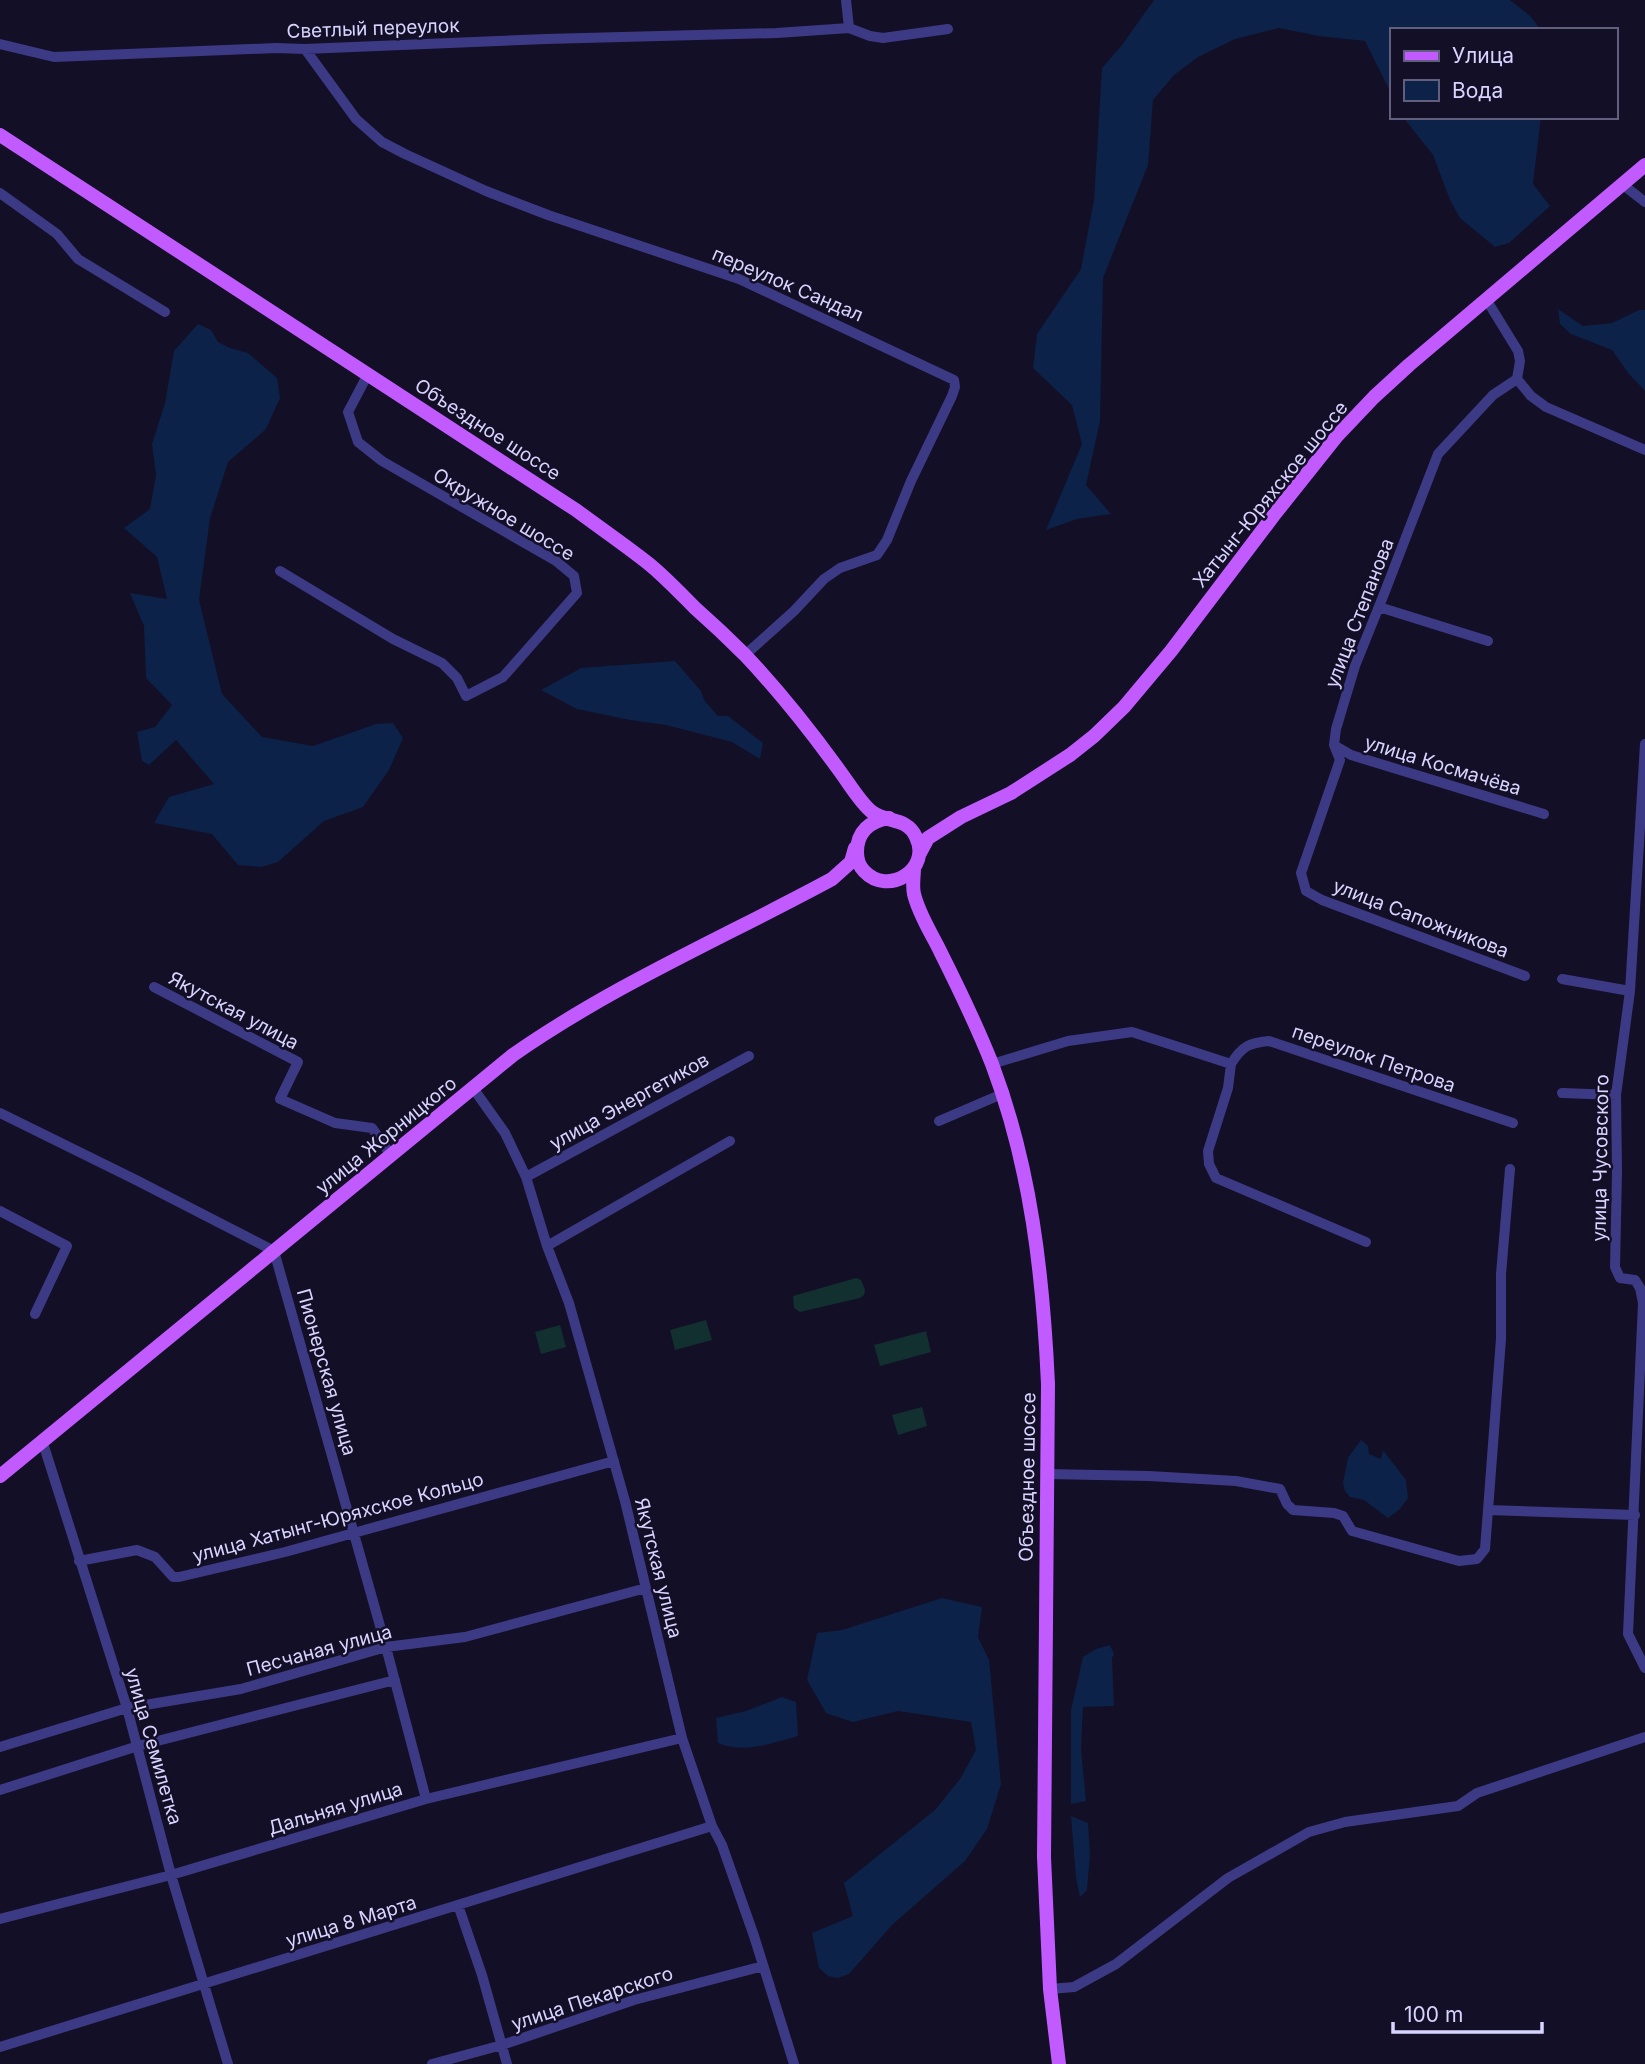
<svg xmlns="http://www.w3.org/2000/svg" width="1645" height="2064" viewBox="0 0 1645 2064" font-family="Inter,sans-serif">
<rect width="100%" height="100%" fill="#130f26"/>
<path fill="#12302f" d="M856,1278L861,1280L865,1290L864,1295L860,1298L800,1312L794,1308L793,1296Z
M706,1320L712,1340L675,1350L670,1330Z
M560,1325L566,1347L541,1354L535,1332Z
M926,1331L931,1352L880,1366L874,1345Z
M922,1407L927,1426L898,1435L892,1415Z"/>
<path fill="#0c2248" d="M1154,0H1510L1530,16L1541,30H1391V93L1365,41L1319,36L1279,28L1235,39L1198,57L1174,75L1153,100L1148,165L1103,278L1100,421L1086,485L1111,514L1077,519L1046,530L1082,444L1072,405L1033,368L1037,334L1081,269L1094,200L1102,68L1122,45Z
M1403,117H1541L1533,184L1550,206L1509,243L1495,247L1460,218L1450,200L1433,155Z
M1558,309L1583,326L1612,323L1639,310H1645V391L1629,374L1612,350L1571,334L1560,324Z
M198,324L211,330L218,342L230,348L248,353L277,378L280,398L266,429L228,462L210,518L199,600L222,694L262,737L313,746L376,724L393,723L403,738L389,770L363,807L324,821L278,862L261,867L238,865L212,834L154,823L169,797L214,784L176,740L149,765L142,761L137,732L155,727L172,705L146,678L144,626L130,593L167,599L157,557L124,528L150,509L156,475L152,444L165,403L174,351Z
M675,661L701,691L704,700L718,716H728L763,743L760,759L732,742L666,725L630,720L577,709L541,690L581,668Z
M1361,1440L1368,1446L1369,1454L1381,1459L1383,1450L1406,1480L1408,1498L1399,1510L1388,1518L1364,1500L1350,1497L1345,1491L1343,1483L1348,1458Z
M942,1598L982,1607L978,1637L989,1660L1001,1784L987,1829L965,1861L892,1925L849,1974L838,1978L828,1976L819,1968L812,1933L853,1916L844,1883L935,1810L960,1779L976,1750L971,1722L898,1711L853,1722L826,1713L807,1680L817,1633L842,1630Z
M1110,1645L1114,1654L1112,1658L1114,1706L1083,1707L1081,1749L1086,1801L1071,1804V1710L1083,1657L1096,1649Z
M782,1697L796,1702L798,1736C773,1743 743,1754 718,1743L716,1718L746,1711Z
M1071,1816L1088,1823L1090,1854L1087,1890L1080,1897L1076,1878Z"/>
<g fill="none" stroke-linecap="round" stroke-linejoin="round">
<path stroke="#3d3a85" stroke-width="10" d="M846,0L849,28L870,36L883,38L948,29
M0,44L54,57L276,48L305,49L546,39L777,33L849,28
M305,49L356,119L382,142L405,154L486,191L548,215L739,279L954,380L955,387L952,396L911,481L887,540L877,555L840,568L824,579L794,611L745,655
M1622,184L1645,202
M0,193L57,234L78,259L165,312
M1486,299L1518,351L1520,361L1517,379L1531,396L1546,407L1645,450
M1517,379L1493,395L1438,454L1384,594L1355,666L1336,729L1334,745L1340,760L1301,873L1306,891L1322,900L1525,976
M280,571L393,639L442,663L457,678L466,696L503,677L577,593L574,576L556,561L382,461L358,442L348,412L368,374
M1379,607L1488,641
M1645,744L1630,991L1616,1095L1617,1172L1615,1267L1620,1278L1635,1280L1640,1288L1643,1303L1628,1634L1645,1668
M1334,745L1351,755L1544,814
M1562,979L1630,991
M154,987L298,1062L280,1099L335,1123L372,1128L391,1155
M992,1064L1068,1041L1132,1032L1231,1064L1228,1088L1208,1151L1209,1164L1216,1178L1366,1242
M1231,1064C1242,1046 1249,1043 1269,1041L1513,1123
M473,1088L505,1133L526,1177L547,1246L569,1303L625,1501L682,1738L712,1826L722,1845L754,1936L794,2064
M1562,1093L1616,1095
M0,1113L136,1180L274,1251L386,1647L426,1799
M939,1121L1002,1094
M1510,1169L1501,1274V1339L1488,1510L1635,1515
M526,1177L749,1056
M0,1211L67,1246L35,1314
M547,1246L730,1141
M42,1440L127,1708L171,1875L228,2064
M1047,1474L1149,1476L1236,1481L1280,1489L1287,1504L1293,1510L1334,1513L1343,1516L1352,1531L1459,1561L1477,1559L1485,1549L1488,1510
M79,1561L137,1550L155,1557L173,1577H179L285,1552L614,1461
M0,1747L127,1708L241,1689L386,1647L465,1637L646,1588
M0,1790L138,1746L395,1680
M458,1905L482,1975L507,2064
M0,1919L171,1875L426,1799L682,1738
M1050,1989L1074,1987L1116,1964L1228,1878L1309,1832L1345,1822L1458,1806L1477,1793L1645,1737
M0,2047L712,1826
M432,2064L502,2045L634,2000L763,1966"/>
<path stroke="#c25bff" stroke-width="14" d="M0,135L576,510C600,528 625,545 649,564C665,577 680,593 695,608C712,623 729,639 745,655C779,691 810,730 839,770C848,782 861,804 872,812C887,823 907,817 916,837C932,869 888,897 864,871C859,866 857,860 857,852C857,831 870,821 889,818
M920,853L928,838L961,817L1011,793L1070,755L1094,736L1124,707L1171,651L1274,515L1337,436L1374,397L1409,365L1645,165
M914,868C914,876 912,886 914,894C919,915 932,934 941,953C959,989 977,1026 992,1064C1031,1167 1043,1275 1048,1384L1044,1857L1050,1989L1059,2064
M0,1476L513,1055C613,985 725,937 832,879L851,862L855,848"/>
</g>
<g text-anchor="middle" stroke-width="5" stroke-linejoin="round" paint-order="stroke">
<g font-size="19" fill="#d9d4ff" stroke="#130f26">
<text transform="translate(373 28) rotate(-2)" y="7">Светлый переулок</text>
<text transform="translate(788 284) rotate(23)" y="7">переулок Сандал</text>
<text transform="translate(488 429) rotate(33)" y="7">Объездное шоссе</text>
<text transform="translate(1270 494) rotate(-51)" y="7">Хатынг-Юряхское шоссе</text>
<text transform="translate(504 514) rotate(31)" y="7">Окружное шоссе</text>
<text transform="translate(1359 613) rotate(-69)" y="7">улица Степанова</text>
<text transform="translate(1443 765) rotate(17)" y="7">улица Космачёва</text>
<text transform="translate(1421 918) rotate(21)" y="7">улица Сапожникова</text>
<text transform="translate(234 1010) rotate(28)" y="7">Якутская улица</text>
<text transform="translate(1374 1058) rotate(19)" y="7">переулок Петрова</text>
<text transform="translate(629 1101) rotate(-29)" y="7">улица Энергетиков</text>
<text transform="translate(386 1135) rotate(-39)" y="7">улица Жорницкого</text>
<text transform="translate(1600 1158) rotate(-89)" y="7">улица Чусовского</text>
<text transform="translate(327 1372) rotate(74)" y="7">Пионерская улица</text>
<text transform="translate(1027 1477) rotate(-89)" y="7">Объездное шоссе</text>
<text transform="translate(338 1517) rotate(-15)" y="7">улица Хатынг-Юряхское Кольцо</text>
<text transform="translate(659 1568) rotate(76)" y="7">Якутская улица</text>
<text transform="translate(319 1650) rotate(-15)" y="7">Песчаная улица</text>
<text transform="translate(154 1746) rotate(74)" y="7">улица Семилетка</text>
<text transform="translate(335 1808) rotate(-17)" y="7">Дальняя улица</text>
<text transform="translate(351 1921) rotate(-17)" y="7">улица 8 Марта</text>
<text transform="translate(592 1998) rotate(-18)" y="7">улица Пекарского</text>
</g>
</g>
<rect x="1390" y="28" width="228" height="91" fill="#130f26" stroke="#625e7d" stroke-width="2"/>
<rect x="1404" y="51" width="35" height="10" fill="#c25bff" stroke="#625e7d" stroke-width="2"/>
<text x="1452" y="63" font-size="21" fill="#d9d4ff">Улица</text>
<rect x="1404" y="80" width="35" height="21" fill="#0c2248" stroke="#625e7d" stroke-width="2"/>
<text x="1452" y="98" font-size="21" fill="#d9d4ff">Вода</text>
<path d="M1393 2022v10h149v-10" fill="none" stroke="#d9d4ff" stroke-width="3.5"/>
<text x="1404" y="2022" font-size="21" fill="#d9d4ff" stroke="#130f26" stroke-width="5" paint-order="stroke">100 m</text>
</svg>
